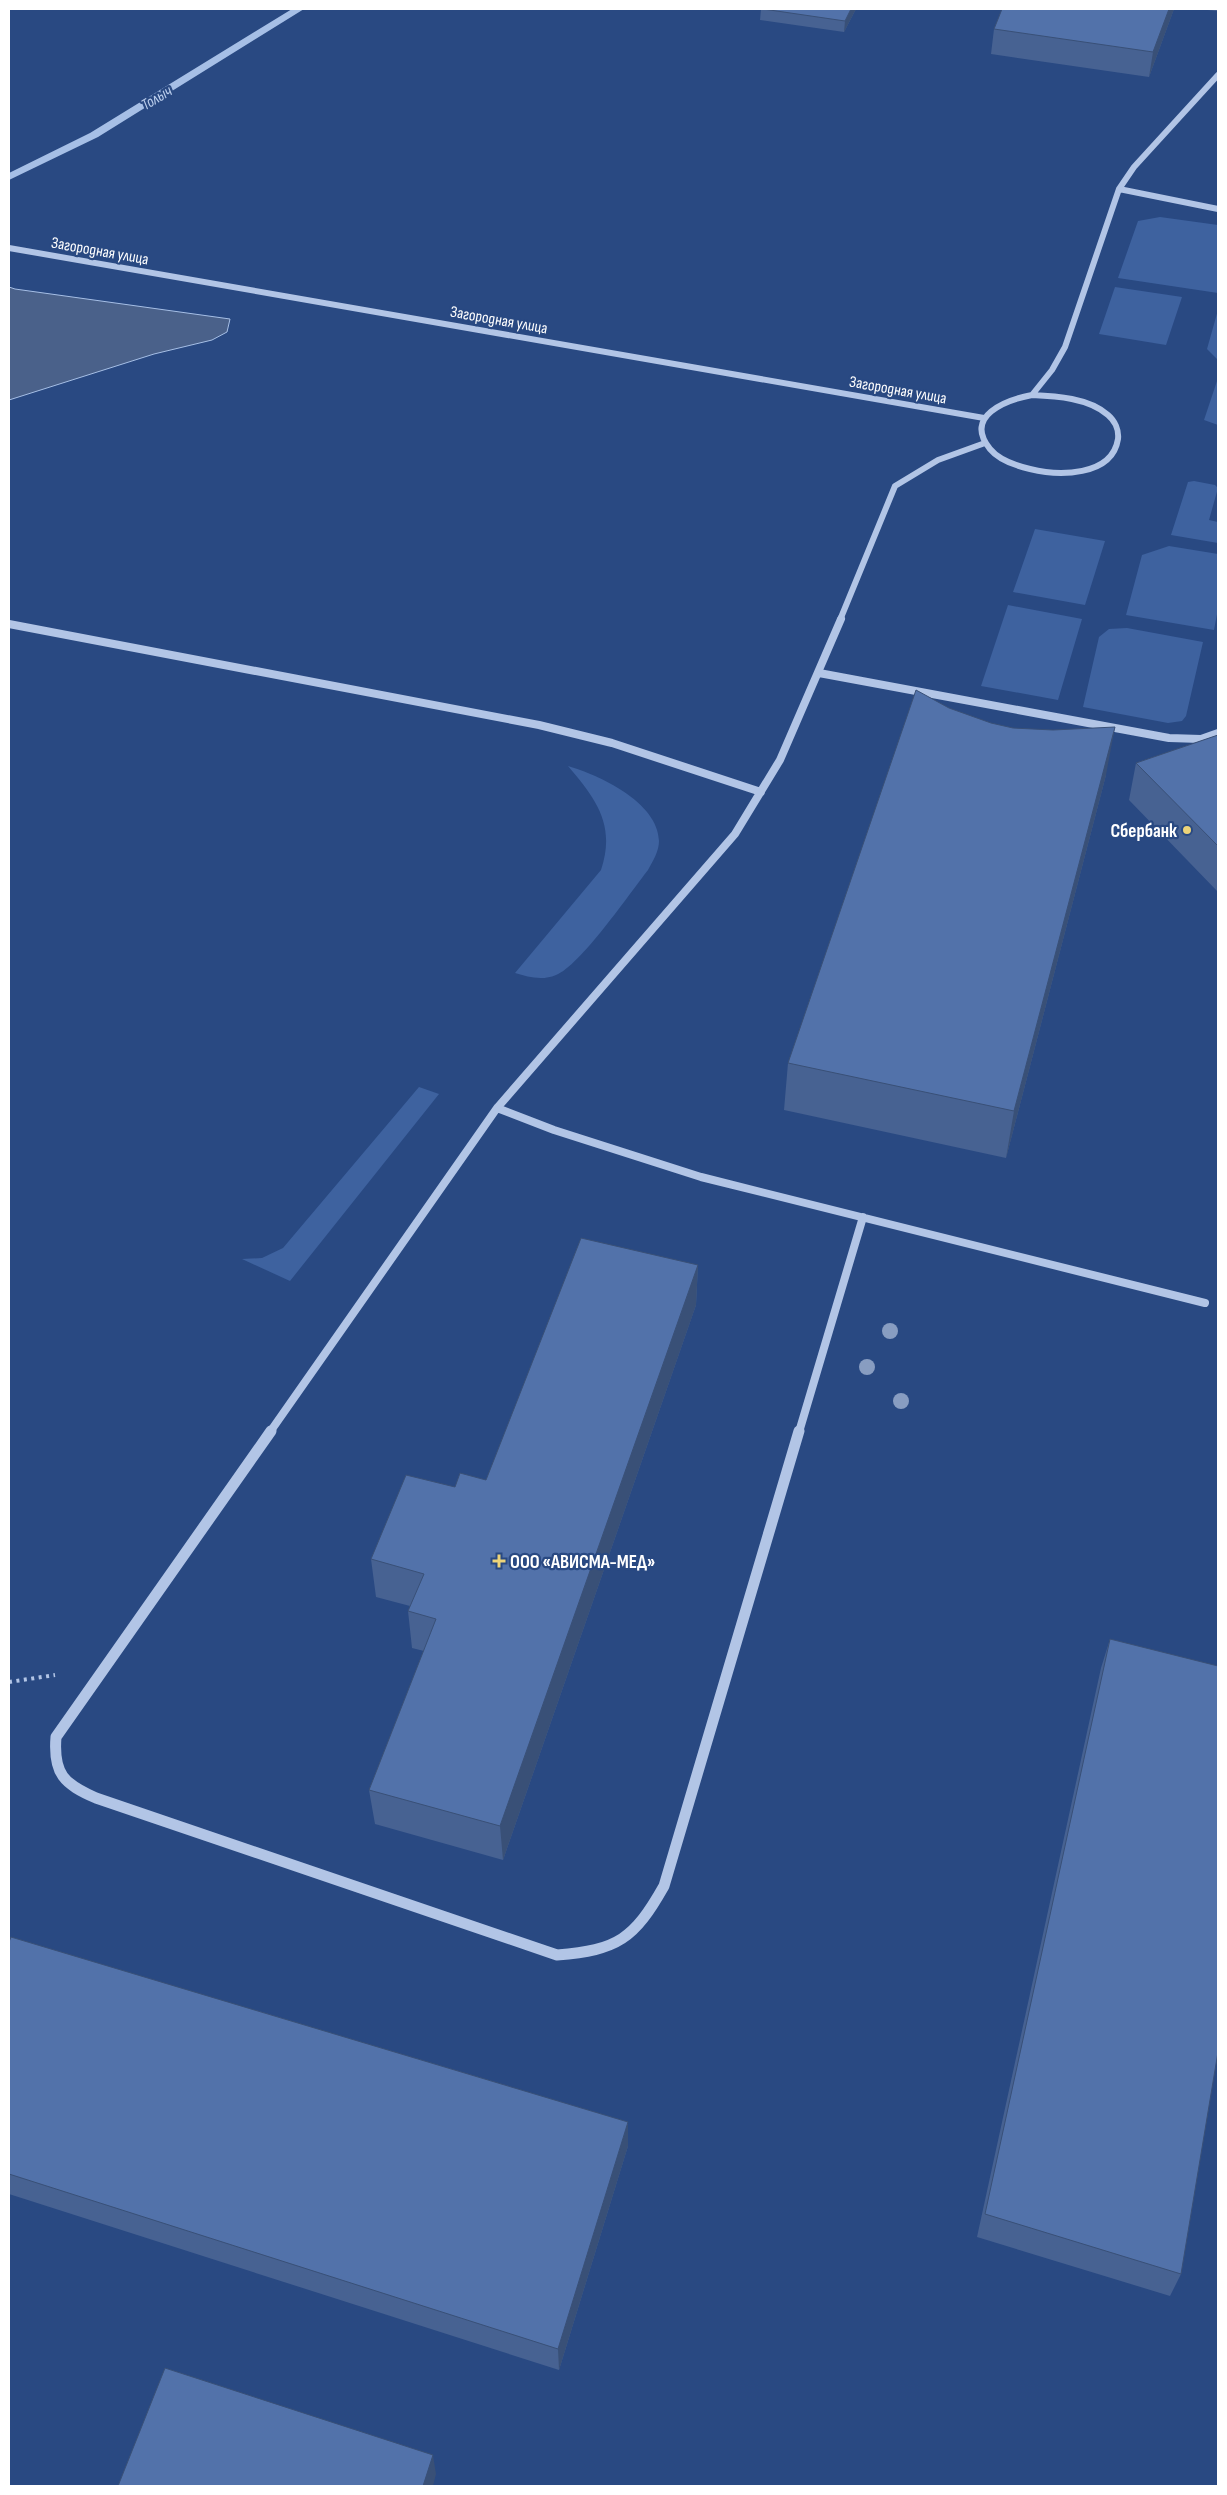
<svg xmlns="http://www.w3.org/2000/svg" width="1227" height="2495" viewBox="0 0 1227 2495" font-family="'Sofia Sans Condensed',sans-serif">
<rect width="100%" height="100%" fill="#294982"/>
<path fill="#3e629f" d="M1160,217L1218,225V293L1118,278L1138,221Z
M1115,287L1182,297L1166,345L1099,334Z
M1218,310V360L1207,349Z
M1218,378V425L1204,420Z
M1194,481L1215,485L1218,488L1209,520L1218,522V543L1171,535L1188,482Z
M1035,529L1105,541L1085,605L1013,592Z
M1169,546L1218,554V609L1214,630L1126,615L1142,555Z
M1008,605L1082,619L1058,700L981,686Z
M1127,628L1203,642L1186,716L1182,721L1168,723L1083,707L1099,637L1109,629Z
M568,766C599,775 658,802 659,841C659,851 653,861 648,870C630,893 580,966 556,975C542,981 528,977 515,973L601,870C616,825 596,799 568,766Z
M419,1087L439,1094L290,1281L242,1259L262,1258L283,1248Z"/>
<path fill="#4a618a" stroke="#a6bfe6" d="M9,287L15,289L230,319L227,332L212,340L154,354L9,400Z"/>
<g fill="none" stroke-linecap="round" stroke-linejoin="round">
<path fill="#a6bfe6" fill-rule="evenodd" d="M292,9H304L98,137L9,180V173L90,133Z"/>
<path stroke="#b2c5e6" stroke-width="4" stroke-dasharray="3 4.5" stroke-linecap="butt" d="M9,1682L55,1675"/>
<path stroke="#b2c5e6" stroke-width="6" d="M1119,189L1218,209
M9,248L984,418
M1032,395L1052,370L1065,347L1119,189L1134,167L1218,75
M1032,395C1056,396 1089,398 1108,415C1115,421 1119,430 1118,439C1112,477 1058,476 1030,469C1017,466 999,460 990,449C963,416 1006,400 1032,395Z
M840,620L895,486L938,460L985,443"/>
<path stroke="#b2c5e6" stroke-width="8" d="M9,624L539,725L612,743L761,792
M819,673L1169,738L1201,739L1218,733
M497,1108L554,1130L701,1177L1205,1303
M270,1432L497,1108L735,834L780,760L841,619
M799,1432L863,1217"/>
<path stroke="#b2c5e6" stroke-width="11" d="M271,1431L56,1737C53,1774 64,1784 96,1798L557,1955C618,1950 634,1939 664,1886L799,1431"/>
</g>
<g fill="#889dc1">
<circle cx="890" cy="1331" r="8"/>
<circle cx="867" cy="1367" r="8"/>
<circle cx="901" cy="1401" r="8"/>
</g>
<path fill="#476292" d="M761,9H856L844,32L760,20Z
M1174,9L1149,77L991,54L994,29Z
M1198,9H1218L1217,11Z
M949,708L1106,775L1006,1158L784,1110L788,1063Z
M1218,735V892L1129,800L1136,763Z
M698,1265L696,1305L503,1860L375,1824L369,1790L424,1651L412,1648L408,1611L410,1606L376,1597L371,1559L455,1487L486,1480Z
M1110,1639L1181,2274L1170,2296L977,2237L1101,1668Z
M9,1942L628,2122V2146L559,2370L9,2194Z"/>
<path fill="#395077" d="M851,9H856L844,32L845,21Z
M1169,9H1174L1149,77L1153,52Z
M1115,727L1106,775L1006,1158L1014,1111Z
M698,1265L696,1305L503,1860L500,1826Z
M628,2122V2146L559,2370L558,2349Z
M433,2455L436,2474L433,2486H423Z"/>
<path fill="#5272aa" stroke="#395077" d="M763,9H851L845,21Z
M1002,9H1169L1153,52L994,29Z
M916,690L949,708L991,723L1013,728L1053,730L1115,727L1014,1111L788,1063Z
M1218,735V846L1136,763Z
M581,1238L698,1265L500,1826L369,1790L436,1619L408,1611L424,1574L371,1559L406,1475L455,1487L460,1473L486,1480Z
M1110,1639L1218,1666V2052L1181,2274L985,2214Z
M11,1937L628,2122L558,2349L9,2174V1942Z
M165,2368L433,2455L423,2486H118Z"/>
<g fill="#edd479" stroke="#294982" stroke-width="2">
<circle cx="1187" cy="830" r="5"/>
<path d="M496.5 1553.5h5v5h5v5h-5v5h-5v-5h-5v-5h5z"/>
</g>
<g text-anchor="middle" stroke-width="4.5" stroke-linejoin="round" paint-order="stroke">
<g font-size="16" font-style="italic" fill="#bdd0ee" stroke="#294982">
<text transform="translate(156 97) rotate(-31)" y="6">Толыч</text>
</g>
<g font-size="16" fill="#fff" stroke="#294982">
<text transform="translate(100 250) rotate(10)" y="6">Загородная улица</text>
<text transform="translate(499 319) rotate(10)" y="6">Загородная улица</text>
<text transform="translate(898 389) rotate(10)" y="6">Загородная улица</text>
</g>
<g font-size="19" font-weight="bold" fill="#fff" stroke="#294982" text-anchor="end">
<text x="1177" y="837">Сбербанк</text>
<text x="510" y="1568" text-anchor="start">ООО «АВИСМА-МЕД»</text>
</g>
</g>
<rect width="1227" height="2495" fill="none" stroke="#ffffff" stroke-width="20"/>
</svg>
